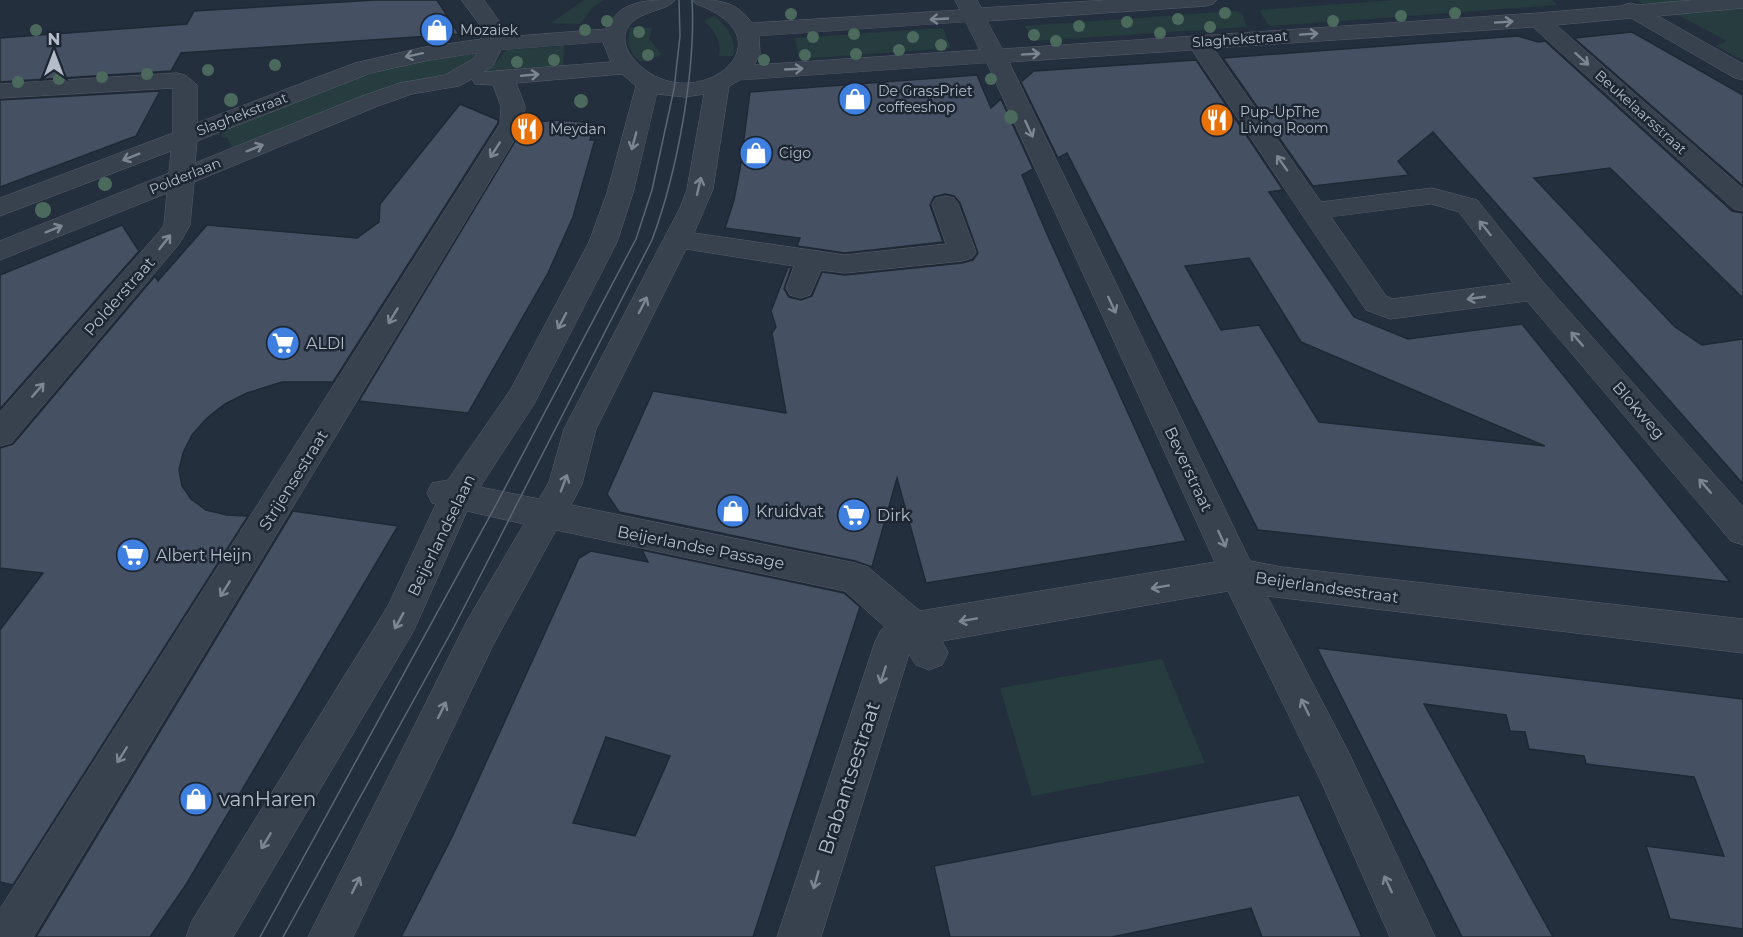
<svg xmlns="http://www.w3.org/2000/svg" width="1743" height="937" viewBox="0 0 1743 937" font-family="Montserrat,sans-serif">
<rect width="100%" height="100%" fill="#242f3e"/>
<path fill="#263c3f" d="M584,0H604L592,8L580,24L551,23Z
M1396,0H1552L1557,5L1272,26L1268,24L1260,12L1261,10Z
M1638,0H1743V60L1716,46L1727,41L1674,13L1646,6Z
M1237,11L1242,13L1247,27L1035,41L1031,40L1025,26Z
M714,16C727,26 737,39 733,56H719C722,41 714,30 704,21Z
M630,27L652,28L649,39L662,55L641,62L634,56L628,45Z
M943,28L951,48L799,59L795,38Z
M564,46L563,66L481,73L497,61L506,50Z
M484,52L458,70L233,151L227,137L222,138V128C306,96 393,55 484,52Z
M1162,659L1205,763L1032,796L1000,688Z"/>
<path fill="#455162" stroke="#1f2835" stroke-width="1.5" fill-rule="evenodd" d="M375,0H437L459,34L181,53L171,71L0,82V38L187,24L194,11Z
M1632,32L1743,95V186L1574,38Z
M1518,36L1538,42L1545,41L1732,211L1743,213V298L1610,168L1534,178L1675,327L1702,345L1743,339V484L1433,132L1398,161L1409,175L1313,186L1223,58Z
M1196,60L1283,190L1269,192L1354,317L1408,339L1522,324L1730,582L1258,530L1067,153L1058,158L1021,82L1034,71ZM1249,258L1301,342L1545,446L1319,422L1259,325L1221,330L1185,266Z
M977,75L991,108L1001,99L1033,169L1022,175L1047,234L1186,541L926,583L897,478L872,567L855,561L619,512L607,494L653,391L786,413L772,333L776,327L771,311L788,267L791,268L784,289L789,297L801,300L812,296L822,272L845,275L962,263L973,260L978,253L960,203L954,196L945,194L934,197L930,205L943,242L845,253L797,246L800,238L725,228L734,200L740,169L750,92Z
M160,91L136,136L0,187V100Z
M460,104L498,120V123L333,382H282L247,393L225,404L207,418L192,435L183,453L179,470L182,486L191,499L206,510L227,515L248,516L13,885L0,882V630L43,573L0,568V448L13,444L155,276L158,281L207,225L357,238L379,222L380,204Z
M557,120L595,123L590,140H595L573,217L548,273L468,413L359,401L526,123Z
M122,225L139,251L0,409V275Z
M293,511L398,526L187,883L150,937H36Z
M642,550L844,593L860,607L753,937H401L452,837L579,558L591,551L648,562ZM606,737L670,756L635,836L573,823Z
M1317,648L1743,699V929L1670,919L1646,846L1724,856L1694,777L1586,764L1584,756L1529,749L1525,732L1510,731L1506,715L1424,704L1553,937H1462Z
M1299,795L1362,937H1262L1251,908L1112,937H950L934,866Z"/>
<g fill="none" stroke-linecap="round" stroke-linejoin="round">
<defs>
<path id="minor" d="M462,0H484L503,27L504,37L606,29C620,0 646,0 675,0C666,12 639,10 628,27C622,36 625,49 632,57C687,126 800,41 696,4L692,0C719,0 735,0 752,23L960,10L955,0H977L981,8L1108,0H1217L1213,4L1206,6L987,21L1002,49L1538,13L1621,6L1630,3L1638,5L1693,0H1743V8L1658,16L1743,64V80L1735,78L1631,18L1556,25L1743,189V211L1734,209L1533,27L1213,48L1321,202L1432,188L1477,200L1544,283L1743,507V545L1731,541L1527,301L1390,319L1366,310L1192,50L1009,62L1250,561L1282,567L1743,619V653L1267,596L1349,753L1435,937H1390L1321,781L1228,591L942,641L948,653L942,665L929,670L916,665L909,654L821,937H777L875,642L881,630L885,627L845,591L556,530L493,645L353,937H308L467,621L524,524L467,511L414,630L233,937H186L192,921L388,606L436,504L432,503L427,493L432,483L448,480L511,389L589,242L607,193L636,86L622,74L516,83L525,106L524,124L33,937H0V909L500,124L501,106L493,85L475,84L472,79L459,86L412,94L378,106L194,182L190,225L179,244L11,443L0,446V412L159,232L164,225L167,193L0,260V241L169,173L171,151L0,216V198L173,133V88L0,98V84L177,73L185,75L197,85V123L355,63L425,47L482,39L481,27ZM966,22L980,50L754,65L760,54L759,36ZM603,42L611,62L483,72L492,67L501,50ZM477,53L475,58L445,75L400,83L362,96L195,163L197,141L371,73L425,61ZM987,63L1215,562L920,611L868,567L855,563L571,505L582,484L596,429L686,249L794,266L786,288L790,295L800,298L810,295L821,270L845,273L962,261L972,258L976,252L958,204L954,198L945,196L936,198L932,204L946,244L845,255L694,233L713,189L729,86L740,80ZM657,94L685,97L704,94L687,189L680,208L564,429L549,482L539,499L480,487L534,404L617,242L633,193ZM1432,204L1459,212L1513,283L1392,299L1386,296L1331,217Z"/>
</defs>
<use href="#minor" stroke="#565f6c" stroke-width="1"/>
<use href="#minor" fill="#38414e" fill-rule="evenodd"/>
<path stroke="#5a6575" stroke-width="1.5" d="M260,937L497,503L636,239L652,190L674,89L680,36L679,0
M283,937L454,627L652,240C677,173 696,71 692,0"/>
</g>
<g fill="#4b6a5d">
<circle cx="1225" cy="13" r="6"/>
<circle cx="1455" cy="13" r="6"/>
<circle cx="791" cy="14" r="6"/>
<circle cx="1401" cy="16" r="6"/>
<circle cx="1178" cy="19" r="6"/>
<circle cx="607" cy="21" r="6"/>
<circle cx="1333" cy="21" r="6"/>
<circle cx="1127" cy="22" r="6"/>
<circle cx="1079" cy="26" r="6"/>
<circle cx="1210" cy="27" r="6"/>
<circle cx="36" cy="30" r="6"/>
<circle cx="585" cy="30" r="6"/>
<circle cx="639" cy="32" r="6"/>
<circle cx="1160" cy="33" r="6"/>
<circle cx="854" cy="34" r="6"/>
<circle cx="1034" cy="35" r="6"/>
<circle cx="813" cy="37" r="6"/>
<circle cx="913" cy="37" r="6"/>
<circle cx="1056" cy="41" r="6"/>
<circle cx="941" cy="45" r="6"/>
<circle cx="899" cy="50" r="6"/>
<circle cx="856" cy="54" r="6"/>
<circle cx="648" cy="55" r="6"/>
<circle cx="805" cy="55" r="6"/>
<circle cx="554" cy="60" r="6"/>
<circle cx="764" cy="60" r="6"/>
<circle cx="517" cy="62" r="6"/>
<circle cx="275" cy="65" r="6"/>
<circle cx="208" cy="70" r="6"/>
<circle cx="147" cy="74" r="6"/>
<circle cx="102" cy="77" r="6"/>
<circle cx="59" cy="79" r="6"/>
<circle cx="991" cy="79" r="6"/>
<circle cx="18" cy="82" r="6"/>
<circle cx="231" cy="100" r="7"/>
<circle cx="581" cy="101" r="7"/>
<circle cx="1011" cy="117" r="7"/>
<circle cx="105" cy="184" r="7"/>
<circle cx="43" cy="210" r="8"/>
</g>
<defs><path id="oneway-shaft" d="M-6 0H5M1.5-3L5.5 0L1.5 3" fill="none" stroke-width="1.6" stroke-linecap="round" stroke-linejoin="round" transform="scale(1.5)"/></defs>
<g stroke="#7c8592">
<use href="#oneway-shaft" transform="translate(939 19) rotate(177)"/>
<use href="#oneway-shaft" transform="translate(1504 22) rotate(-4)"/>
<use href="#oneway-shaft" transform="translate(1309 34) rotate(-4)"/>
<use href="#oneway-shaft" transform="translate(1031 54) rotate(-4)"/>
<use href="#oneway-shaft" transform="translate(414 55) rotate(168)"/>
<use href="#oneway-shaft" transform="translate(1582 59) rotate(42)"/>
<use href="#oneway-shaft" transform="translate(794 69) rotate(-3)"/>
<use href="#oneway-shaft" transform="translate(530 75) rotate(-5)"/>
<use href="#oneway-shaft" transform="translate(1029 129) rotate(65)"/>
<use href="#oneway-shaft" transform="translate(634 141) rotate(105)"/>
<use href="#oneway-shaft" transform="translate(255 148) rotate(-22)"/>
<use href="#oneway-shaft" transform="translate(495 150) rotate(123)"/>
<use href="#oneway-shaft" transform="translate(131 157) rotate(158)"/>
<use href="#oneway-shaft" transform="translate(1282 163) rotate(-125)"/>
<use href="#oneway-shaft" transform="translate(699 186) rotate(-77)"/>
<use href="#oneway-shaft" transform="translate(1485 228) rotate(-129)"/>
<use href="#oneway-shaft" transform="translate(54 229) rotate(-22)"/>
<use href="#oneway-shaft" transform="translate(165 242) rotate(-52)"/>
<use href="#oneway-shaft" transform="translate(1476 298) rotate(172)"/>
<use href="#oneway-shaft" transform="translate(643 305) rotate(-63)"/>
<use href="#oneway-shaft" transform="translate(1112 305) rotate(65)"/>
<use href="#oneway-shaft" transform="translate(393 316) rotate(121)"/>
<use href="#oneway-shaft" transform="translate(562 321) rotate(118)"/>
<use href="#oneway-shaft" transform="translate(1577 339) rotate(-131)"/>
<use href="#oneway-shaft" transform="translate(38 390) rotate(-49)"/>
<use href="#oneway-shaft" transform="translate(564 483) rotate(-69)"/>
<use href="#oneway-shaft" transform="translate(1705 486) rotate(-131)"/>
<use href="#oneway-shaft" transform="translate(1222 539) rotate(65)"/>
<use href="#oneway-shaft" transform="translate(1160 587) rotate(170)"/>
<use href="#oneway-shaft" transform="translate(225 589) rotate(122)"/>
<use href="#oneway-shaft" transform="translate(968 620) rotate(170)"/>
<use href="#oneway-shaft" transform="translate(399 621) rotate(119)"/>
<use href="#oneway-shaft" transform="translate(883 675) rotate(108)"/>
<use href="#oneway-shaft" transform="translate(1305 707) rotate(-116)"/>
<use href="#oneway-shaft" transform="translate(442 710) rotate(-64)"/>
<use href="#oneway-shaft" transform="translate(122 755) rotate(122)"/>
<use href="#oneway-shaft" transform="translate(266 841) rotate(121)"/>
<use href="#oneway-shaft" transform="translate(816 880) rotate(106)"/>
<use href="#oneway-shaft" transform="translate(1388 884) rotate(-115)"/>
<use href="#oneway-shaft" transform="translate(356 885) rotate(-64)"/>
</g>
<defs>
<symbol id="shop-disc" viewBox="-11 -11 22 22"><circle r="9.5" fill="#3f7fe0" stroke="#1d2633"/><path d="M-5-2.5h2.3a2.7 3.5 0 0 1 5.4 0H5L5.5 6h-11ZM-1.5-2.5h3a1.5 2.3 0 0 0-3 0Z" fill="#fff"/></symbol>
<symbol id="restaurant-disc" viewBox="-11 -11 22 22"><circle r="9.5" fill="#e8710a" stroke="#1d2633"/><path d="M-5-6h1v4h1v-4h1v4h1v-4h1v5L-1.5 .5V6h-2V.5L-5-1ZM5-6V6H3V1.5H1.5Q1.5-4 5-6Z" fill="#fff"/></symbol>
<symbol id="supermarket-disc" viewBox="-11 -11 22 22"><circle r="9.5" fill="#3f7fe0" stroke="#1d2633"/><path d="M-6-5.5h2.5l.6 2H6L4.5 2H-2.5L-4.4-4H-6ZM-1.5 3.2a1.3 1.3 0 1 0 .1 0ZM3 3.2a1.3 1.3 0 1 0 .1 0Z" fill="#fff"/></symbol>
</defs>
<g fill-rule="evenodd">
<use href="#shop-disc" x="418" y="11" width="38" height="38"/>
<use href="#shop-disc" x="836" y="80" width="38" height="38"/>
<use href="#restaurant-disc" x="1198" y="101" width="38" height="38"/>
<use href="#restaurant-disc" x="508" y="110" width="38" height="38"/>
<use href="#shop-disc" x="737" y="134" width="38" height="38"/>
<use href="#supermarket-disc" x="264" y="324" width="38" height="38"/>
<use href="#shop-disc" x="714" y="492" width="38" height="38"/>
<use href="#supermarket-disc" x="835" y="496" width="38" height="38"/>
<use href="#supermarket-disc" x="114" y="536" width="38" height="38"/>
<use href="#shop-disc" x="177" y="780" width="38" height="38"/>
</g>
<g text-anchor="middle" stroke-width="5" stroke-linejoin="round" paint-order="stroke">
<g font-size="14" fill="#b4bcc9" stroke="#1d2633" text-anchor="start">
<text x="460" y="35">Mozaiek</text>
<text x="878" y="96">De GrassPriet<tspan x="878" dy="16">coffeeshop</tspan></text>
<text x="1240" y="117">Pup-UpThe<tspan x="1240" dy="16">Living Room</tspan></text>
<text x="550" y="134">Meydan</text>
<text x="779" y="158">Cigo</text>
</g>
<g font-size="14" fill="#b4bcc9" stroke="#1d2633">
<text transform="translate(1240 39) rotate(-4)" y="5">Slaghekstraat</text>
<text transform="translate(1641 112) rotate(42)" y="5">Beukelaarsstraat</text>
<text transform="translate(242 114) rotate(-21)" y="5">Slaghekstraat</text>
<text transform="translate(185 176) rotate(-22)" y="5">Polderlaan</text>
</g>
<g font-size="16" fill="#b4bcc9" stroke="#1d2633">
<text transform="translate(119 296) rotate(-49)" y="6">Polderstraat</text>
<text transform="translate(1639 410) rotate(49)" y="6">Blokweg</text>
<text transform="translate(1189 469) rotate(65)" y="6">Beverstraat</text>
<text transform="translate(293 480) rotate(-58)" y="6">Strijensestraat</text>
<text transform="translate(441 535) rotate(-64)" y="6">Beijerlandselaan</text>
<text transform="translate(701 547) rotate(11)" y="6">Beijerlandse Passage</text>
<text transform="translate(1327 587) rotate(8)" y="6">Beijerlandsestraat</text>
</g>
<g font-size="16" fill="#b4bcc9" stroke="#1d2633" text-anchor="start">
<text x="306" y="349">ALDI</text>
<text x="756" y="517">Kruidvat</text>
<text x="877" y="521">Dirk</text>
<text x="156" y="561">Albert Heijn</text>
</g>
<g font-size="20" fill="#b4bcc9" stroke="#1d2633">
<text transform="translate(849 778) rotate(-72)" y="7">Brabantsestraat</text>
</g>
<g font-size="20" fill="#b4bcc9" stroke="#1d2633" text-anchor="start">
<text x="219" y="806">vanHaren</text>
</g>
</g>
<g transform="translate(54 54)" stroke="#1d2633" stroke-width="4.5" paint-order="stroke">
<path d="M0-4.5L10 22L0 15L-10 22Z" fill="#b4bcc9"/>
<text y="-9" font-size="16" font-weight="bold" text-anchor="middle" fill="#b4bcc9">N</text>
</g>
</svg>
